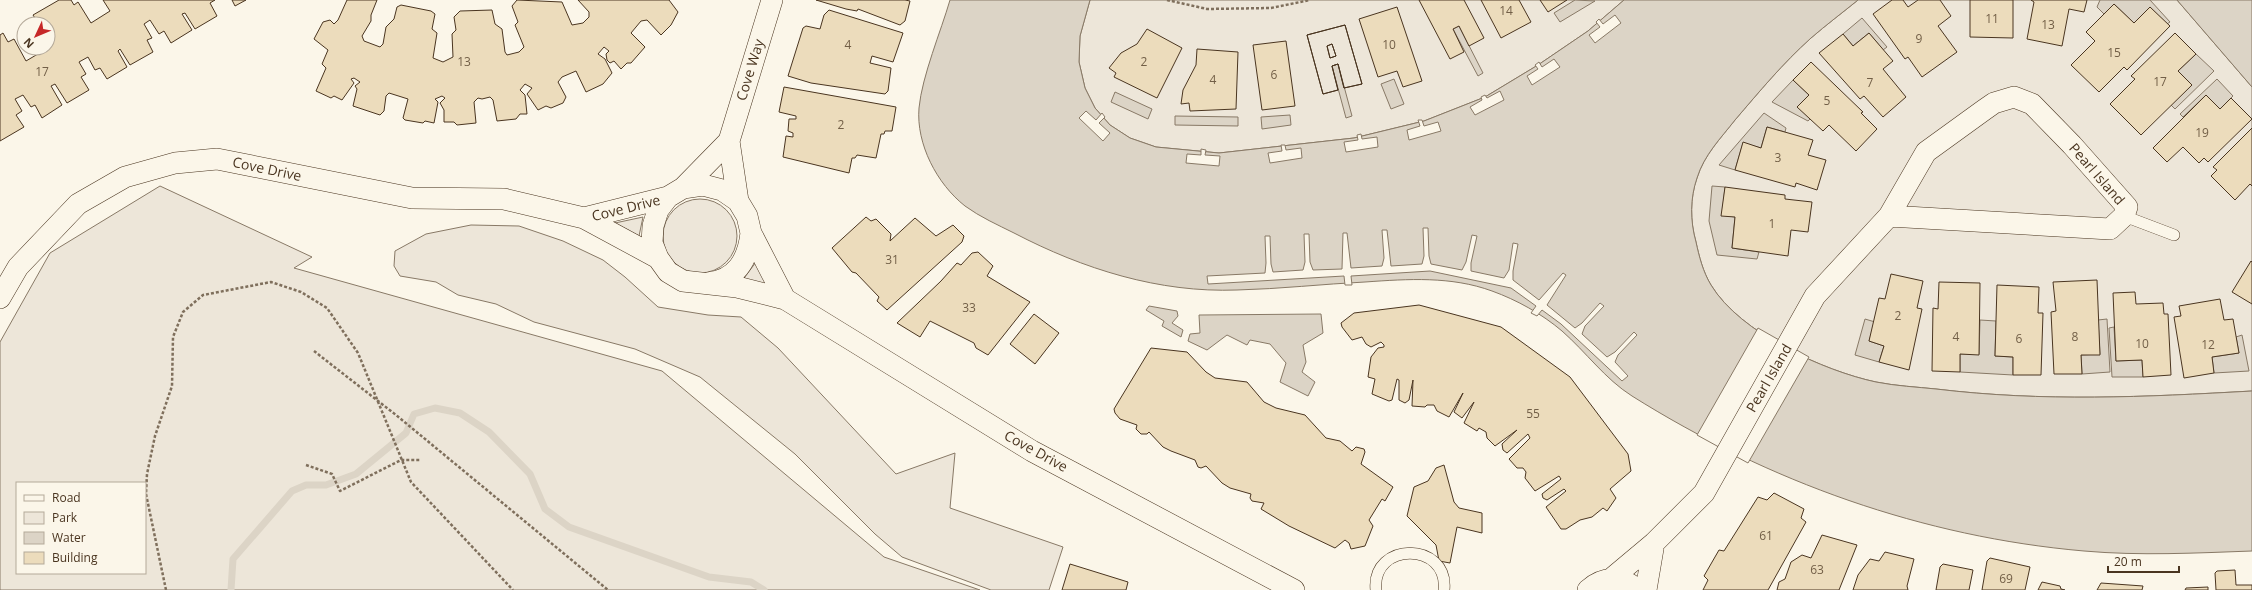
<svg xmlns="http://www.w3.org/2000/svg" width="2252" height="590" viewBox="0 0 2252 590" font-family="'Open Sans',sans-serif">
<rect width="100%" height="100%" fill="#fbf6e9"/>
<path fill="#ede6d9" stroke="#887966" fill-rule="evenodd" d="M1090,0H1624L1588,31L1538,65L1485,97L1424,121L1354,138L1219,153L1156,147L1130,138L1110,125L1095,108L1085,88L1079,62L1080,36Z
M1858,0H2177L2252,87V391C2145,397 2044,402 1936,389C1917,387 1896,386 1876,382C1824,371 1740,333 1711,285C1703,272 1699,256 1696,242C1690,221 1690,198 1697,178C1704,155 1721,138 1735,120C1759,92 1783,63 1811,38C1826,25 1842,13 1858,0Z
M160,186L312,257L294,268L662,371L884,557L980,590H0V342L50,253ZM17,483H145V573H17Z
M663 236a37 37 0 1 1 74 0a37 37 0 1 1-74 0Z
M643,217L639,236L615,223Z
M471,225L519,226L563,241L603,260L625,277L658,307L708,315L741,317L778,348L896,474L955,453L950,508L1063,547L1049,590H991L902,557L875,534L795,454L700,377L635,349L534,322L496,304L458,295L436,282L400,276L394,266L395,251L426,234Z
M756,262L771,291L742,281Z"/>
<path fill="#dcd4c6" stroke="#887966" d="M950,0H1090L1080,36L1079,62L1085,88L1095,108L1110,125L1130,138L1156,147L1219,153L1354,138L1424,121L1485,97L1538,65L1588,31L1624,0H1858C1842,13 1826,25 1811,38C1783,63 1759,92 1735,120C1721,138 1704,155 1697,178C1690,198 1690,221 1696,242C1699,256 1703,272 1711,285C1740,333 1824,371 1876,382C1896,386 1917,387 1936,389C2044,402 2145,397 2252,391V551C2196,553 2140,556 2084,551C1923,537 1769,482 1632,396C1605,379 1586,352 1562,331C1542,314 1517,300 1492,291C1451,276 1408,279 1365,282C1323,284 1280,289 1237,290C1159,293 1083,269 1014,233C998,225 980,217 965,206C937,184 916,144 919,108C922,76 941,31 950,0Z
M1575,0L1595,1L1560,22L1554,13Z
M2100,0H2150L2170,22L2167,24L2150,7L2134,23L2114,4L2104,14L2097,7Z
M2177,0H2252V87Z
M1862,18L1887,47L1883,50L1869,33L1853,46L1843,34Z
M1459,26L1483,73L1478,76L1453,29Z
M2196,54L2214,71L2175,109L2171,105L2178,71Z
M1338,64L1352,116L1346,118L1332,66Z
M1394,79L1404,104L1391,109L1381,84Z
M2217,79L2233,96L2220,109L2206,95L2183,117L2180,114Z
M1793,80L1809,95L1798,107L1810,119L1808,121L1772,102Z
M1115,92L1152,109L1148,119L1111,102Z
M1764,113L1786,128L1785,132L1767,127L1761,148L1743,143L1735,170L1719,165Z
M1290,115L1291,125L1262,129L1261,117Z
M1175,116L1238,117V126L1175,125Z
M1712,186L1725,187L1722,215L1735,217L1732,248L1759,252L1757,259L1717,255L1709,221Z
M1149,306L1177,311L1178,316L1172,323L1183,330L1181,337L1162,326L1164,321L1146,310Z
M1321,314L1323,333L1303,345L1306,362L1302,372L1315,382L1308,396L1280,382L1286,363L1270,344L1250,340L1247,345L1227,335L1207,350L1188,341L1190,334L1200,333L1199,315Z
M1865,319L1875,322L1869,341L1884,346L1879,362L1855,355Z
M2107,319L2110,372L2082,374L2081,355L2100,354L2098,320Z
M1980,320L1996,321L1995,356L2013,357V375L1960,372V354H1979Z
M2114,327L2116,361L2142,360L2143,377H2112L2109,328Z
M2242,335L2249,371L2214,373L2212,357L2239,353L2236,337Z"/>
<path fill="#fbf6e9" stroke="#887966" d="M1615,15L1621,23L1595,43L1589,35L1600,27L1596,22L1599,19L1603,24Z
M1554,59L1560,67L1532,85L1527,76L1538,69L1535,65L1539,62L1542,67Z
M1500,91L1504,100L1475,115L1470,107L1482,100L1481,97L1485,95L1487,98Z
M1086,111L1096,120L1102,113L1105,117L1099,123L1110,133L1103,141L1079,118Z
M1418,120H1422L1424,126L1438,122L1441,131L1409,140L1407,130L1420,126Z
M1361,134L1362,139L1377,137L1378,147L1346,152L1344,142L1358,140L1357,135Z
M1281,145H1285L1286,150L1301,148L1302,158L1270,163L1268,153L1282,151Z
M1201,149L1206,150L1205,155L1220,156L1219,166L1186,163L1187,154L1201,155Z
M1423,228H1428L1429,256L1431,264L1462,270L1466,262L1472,235L1477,236L1471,263V271L1504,278L1509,270L1513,243L1518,244L1513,271V280L1539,300L1563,273L1566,275L1547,305L1575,328L1582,323L1600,303L1604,306L1585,326L1582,334L1607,357L1615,352L1634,332L1637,335L1618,355L1615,362L1628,376L1622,381L1561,324L1542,310L1537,316L1531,313L1536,306L1511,288L1430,271L1351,276L1352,285H1345L1344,276L1208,284L1207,276L1265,273L1266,263L1265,236H1270L1271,264L1273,272L1303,270L1305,262L1304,234H1309L1310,262L1313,270L1342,269L1343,233H1347L1351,268L1382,266L1384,258L1382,230H1387L1391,266L1422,264L1424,256Z
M1758,328L1809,357L1748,463L1697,435Z"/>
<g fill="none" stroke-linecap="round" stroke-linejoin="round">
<path stroke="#dcd4c6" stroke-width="7" d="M231,590L233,559L292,491L306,485H326L356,474L406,433L414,414L435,408L460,413L489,432L530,474L545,509L569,527L709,577L751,582L764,590"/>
</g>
<path fill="#ecdcbc" stroke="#4a3520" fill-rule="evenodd" d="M59,0H71L74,5L78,2L91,23L110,11L103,0H215L210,3L217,16L195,29L185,13L182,14L192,30L171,43L164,31L159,34L150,20L144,24L152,38L147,40L153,52L130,65L120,49L118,51L127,67L107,79L100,68L95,70L88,57L79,62L86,74L81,77L89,90L67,103L55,84L51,86L62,105L42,118L35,105L31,107L23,95L15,99L22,111L16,115L24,127L0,141V35L3,33L8,42L14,39L26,61L48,48V24H36L38,23L33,15Z
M232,0H246L235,6Z
M347,0H377L371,15V21L362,36L364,41L380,47L383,44L386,27L394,19L397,7L401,5L431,11L435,14L432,29L437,33L433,58L443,62L453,57L452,34L456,30L454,17L460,11L492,10L495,24L502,29L505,52L507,55L519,52L524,47L515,25L518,22L512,6L517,0L562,2L572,25L583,23L589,17V12L578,0H669L678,12L671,25L661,35L647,20L641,21L631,33L645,47L631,63H627L621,69L614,61L610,63L607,60L606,54L609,51L604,47L598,54L605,59L612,73L603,84L586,92L576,71L562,77L558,82L566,97L563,103L551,108L546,106L538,110L527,94L532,88L525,84L520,90L525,95L527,114H520L516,119L497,121L493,100L490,97L482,99L478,98L474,102L476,123L457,125L454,122H444V110L440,103L445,98L442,96L435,99L438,102L434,123L425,121L423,123L405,120L403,118L408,99L389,93L386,96L384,111L380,115L353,106L357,89L355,86L360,82L354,78L351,79L354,83L342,100L334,96L331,98L316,91L326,68L322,64L328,50L314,39L323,22L330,20L334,24L338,20Z
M816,0H905L910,1L905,21L900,25L858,9L857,11L846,9Z
M1419,0H1464L1484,38L1469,46L1459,26L1453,29L1464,52L1450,59Z
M1481,0H1519L1531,22L1501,38Z
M1540,0H1567L1548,12Z
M1892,0H1903L1908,7L1918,0H1940L1951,16L1938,26L1957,52L1922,77L1908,57L1905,59L1873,14Z
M1970,0H2013V38L1970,37Z
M2031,0H2087L2084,12L2069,9L2062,46L2027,39L2034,2Z
M2114,4L2134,23L2150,7L2170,26L2127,70L2124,67L2099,92L2071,65L2095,41L2086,32Z
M1397,7L1422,81L1403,87L1397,71L1378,77L1359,19Z
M829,10L903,33L893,62L872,56L870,63L891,68L888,91L885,94L811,83L788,76L803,28L806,26L820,29L824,15Z
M1345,25L1362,84L1344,88L1338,64L1332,66L1338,90L1323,94L1307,35ZM1332,44L1336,56L1330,58L1327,46Z
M1345,25L1362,84L1344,88L1338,64L1332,66L1338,90L1323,94L1307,35Z
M1147,29L1182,48L1157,98L1114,77L1116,73L1109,68L1121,53L1137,44Z
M1869,33L1893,61L1883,69L1906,97L1883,117L1864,96L1860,99L1819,53L1843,34L1853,46Z
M2175,33L2196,54L2178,71L2192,85L2141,135L2110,104L2135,79L2131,76Z
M1286,41L1295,106L1262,110L1253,45Z
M1332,44L1336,56L1330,58L1327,46Z
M1197,49L1238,52L1236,109L1190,111L1189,103L1181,104L1183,90L1196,65Z
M1811,62L1863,112L1861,113L1877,129L1856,151L1829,125L1823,131L1797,107L1809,95L1793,80Z
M784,87L896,107L892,131H885L884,134H881L876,158L857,155L855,158H852L849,173L783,157L786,136L793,137V133L788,131L789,119H796V116L779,112Z
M2206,95L2220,109L2231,98L2252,119L2208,162L2204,158L2199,163L2183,147L2167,162L2153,148Z
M1767,127L1813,140L1808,155L1826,160L1817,190L1796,183L1795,187L1735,170L1743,142L1761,148Z
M2252,128V186L2250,184L2235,200L2211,176L2217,170L2213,167Z
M1725,187L1785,195V199L1812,202L1808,232L1791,230L1788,256L1732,248L1735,217L1721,216Z
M866,217L871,221L876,219L891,234L890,241L915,218L936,236L953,225L964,236L962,242L887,310L877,301L879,297L856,273L852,272L832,248Z
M978,252L993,266L987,276L1030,302L988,355L976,348L974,343L930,321L920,337L897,323L941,281L957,263L961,265L972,253Z
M2251,261L2252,262V304L2232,292Z
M1891,274L1923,281L1917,308L1922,309L1909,370L1879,362L1884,346L1869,341L1879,298L1885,299Z
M2097,280L2100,355H2081L2082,374H2054L2051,312L2056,311L2053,282Z
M1939,282L1980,283L1979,355L1960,354V372L1932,371L1933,308L1938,309Z
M1997,285L2039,287L2038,313H2043L2041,375H2013V357L1995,356Z
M2135,292L2136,304L2163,303L2164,314H2168L2171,375L2143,377L2142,360L2116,361L2113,293Z
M2220,299L2224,320L2233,319L2239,353L2212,357L2214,373L2184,378L2174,317L2181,316L2179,306Z
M1419,305L1501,327L1570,377L1628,454L1631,471L1610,489L1616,498L1607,511L1603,508L1592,517L1580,520L1566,529H1561L1546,507L1566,491L1564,489L1547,500L1543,498L1542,494L1561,479L1559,476L1535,491L1525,478L1526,472L1523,468H1517L1509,459L1530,438L1528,434L1507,453L1503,450L1502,444L1517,430L1495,446L1487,438L1486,432L1479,428L1477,431L1464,423L1474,402L1462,418L1454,412L1463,393L1449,417L1437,411L1434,405H1427L1425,407L1412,406L1413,380L1409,400L1405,403L1399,400V380L1397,379L1392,400L1389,401L1372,394L1375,379L1368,377L1371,357L1378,348L1384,347V345L1381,342L1371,347L1366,344L1362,337L1352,340L1342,327L1341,323L1354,313Z
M1034,314L1059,333L1035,364L1010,344Z
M1151,348L1187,352L1206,372L1215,378L1247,382L1264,402L1276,408L1305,415L1326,438L1340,441L1352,451L1356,447L1364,449L1365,452L1361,464L1393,487L1385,501L1382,499L1369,520L1373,526L1365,546L1351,549L1349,543L1345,540L1335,548L1289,526L1261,509L1264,503L1252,501L1250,498L1251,494L1230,488L1222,483L1206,466L1201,468L1198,467L1195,460L1171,451L1163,447L1149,432L1147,434H1141L1136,429L1137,425L1120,419L1115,413L1114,409Z
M1444,465L1454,502L1459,508L1482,513V533L1457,527L1450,563L1439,561L1436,545L1407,516L1414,487L1428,481L1436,468Z
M1774,493L1804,509L1801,518L1806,522L1768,590H1703L1708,580L1704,576L1719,550L1724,551L1758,497L1767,500Z
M1822,535L1857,545L1839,590H1777L1779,582L1785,579L1791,562L1802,555L1811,558Z
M1885,552L1914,559L1907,586L1908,590H1853L1858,575L1870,559L1879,561Z
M1990,558L2030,567L2025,590H1982L1987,561Z
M1070,564L1128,582L1126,590H1062Z
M1943,564L1973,570L1969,590H1936L1940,567Z
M2235,570L2236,585H2252V590H2216L2215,573L2217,571Z
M2042,582L2060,586L2061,589L2065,590H2038Z
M2101,583L2143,586L2142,590H2097Z
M2208,587V590H2185L2186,588Z"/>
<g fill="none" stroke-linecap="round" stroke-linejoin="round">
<defs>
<path id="lane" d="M2124,216L2174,235
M1376,590C1371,541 1449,541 1444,590"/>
<path id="street" d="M683,188L729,141
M668,197L658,210L653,226L652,243L658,258L668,272L683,281L737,287L785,299L1032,451L1294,590
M738,201L729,141L772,0
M584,218L668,197L683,188L703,185L722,190L738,201L747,216L751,233L785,299
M708,283C736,280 748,260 751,233
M0,298L18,267L78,204L125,177L175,163L217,159L412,198L504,199L584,218L658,258
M1611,579L1654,543L1704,493L1815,296L1889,216L1926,152L1984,110L1994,103L2014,97L2032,104L2072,145L2127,207L2124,216L2110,229L1889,216
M1588,590C1603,576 1623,576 1637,590
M1646,590L1654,543"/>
</defs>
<use href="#lane" stroke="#4a3520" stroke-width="12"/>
<use href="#street" stroke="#4a3520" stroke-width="22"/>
<path stroke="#7f6f5c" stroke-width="2.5" stroke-dasharray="3 2" stroke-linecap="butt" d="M1167,0L1207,9L1271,8L1310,0
M314,351L396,415L608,590
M306,465L332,474L340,491L401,460H420
M166,590L146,494L147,474L155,436L172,386L173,337L183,312L203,295L271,282L301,292L327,308L358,353L411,482L513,590"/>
<use href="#lane" stroke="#fbf6e9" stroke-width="11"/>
<use href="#street" stroke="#fbf6e9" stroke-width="21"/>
</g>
<g text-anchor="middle" stroke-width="3" stroke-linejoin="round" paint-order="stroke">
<g font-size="12" fill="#725f47">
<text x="1506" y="15">14</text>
<text x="1992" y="23">11</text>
<text x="2048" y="29">13</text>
<text x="1919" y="43">9</text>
<text x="848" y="49">4</text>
<text x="1389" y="49">10</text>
<text x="2114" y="57">15</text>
<text x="464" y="66">13</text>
<text x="1144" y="66">2</text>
<text x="42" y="76">17</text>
<text x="1274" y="79">6</text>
<text x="1213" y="84">4</text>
<text x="2160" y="86">17</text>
<text x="1870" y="87">7</text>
<text x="1827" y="105">5</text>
<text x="841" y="129">2</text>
<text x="2202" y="137">19</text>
<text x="1778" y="162">3</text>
<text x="1772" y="228">1</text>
<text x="892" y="264">31</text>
<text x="969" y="312">33</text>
<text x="1898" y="320">2</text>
<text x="1956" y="341">4</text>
<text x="2075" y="341">8</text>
<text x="2019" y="343">6</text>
<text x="2142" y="348">10</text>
<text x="2208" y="349">12</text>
<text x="1533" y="418">55</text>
<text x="1766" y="540">61</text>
<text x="1817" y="574">63</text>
<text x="2006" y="583">69</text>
</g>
<g font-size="14" fill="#4a3520" stroke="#fbf6e9">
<text transform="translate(750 70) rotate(-73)" y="5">Cove Way</text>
<text transform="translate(267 169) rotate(12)" y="5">Cove Drive</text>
<text transform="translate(2097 174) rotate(49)" y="5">Pearl Island</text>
<text transform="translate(626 208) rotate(-14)" y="5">Cove Drive</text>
<text transform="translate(1769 378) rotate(-60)" y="5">Pearl Island</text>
<text transform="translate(1036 451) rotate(29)" y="5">Cove Drive</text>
</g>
</g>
<rect x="16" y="482" width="130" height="92" fill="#fbf6e9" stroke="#b4a999"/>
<rect x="24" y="495" width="20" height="6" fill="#fbf6e9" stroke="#b4a999"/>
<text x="52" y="502" font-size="12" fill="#4a3520">Road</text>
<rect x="24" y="512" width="20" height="12" fill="#ede6d9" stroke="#b4a999"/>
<text x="52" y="522" font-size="12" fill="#4a3520">Park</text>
<rect x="24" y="532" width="20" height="12" fill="#dcd4c6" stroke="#b4a999"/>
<text x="52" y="542" font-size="12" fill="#4a3520">Water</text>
<rect x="24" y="552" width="20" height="12" fill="#ecdcbc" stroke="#b4a999"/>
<text x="52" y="562" font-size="12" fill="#4a3520">Building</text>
<g transform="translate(36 36) rotate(226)"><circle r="19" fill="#fbf6e9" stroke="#b4a999"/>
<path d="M0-3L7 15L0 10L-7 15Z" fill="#c62828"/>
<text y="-6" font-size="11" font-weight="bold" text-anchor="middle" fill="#4a3520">N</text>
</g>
<path d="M2108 566v6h71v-6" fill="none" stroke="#4a3520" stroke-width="2"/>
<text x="2114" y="566" font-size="12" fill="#4a3520" stroke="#fbf6e9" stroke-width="3" paint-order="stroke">20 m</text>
</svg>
